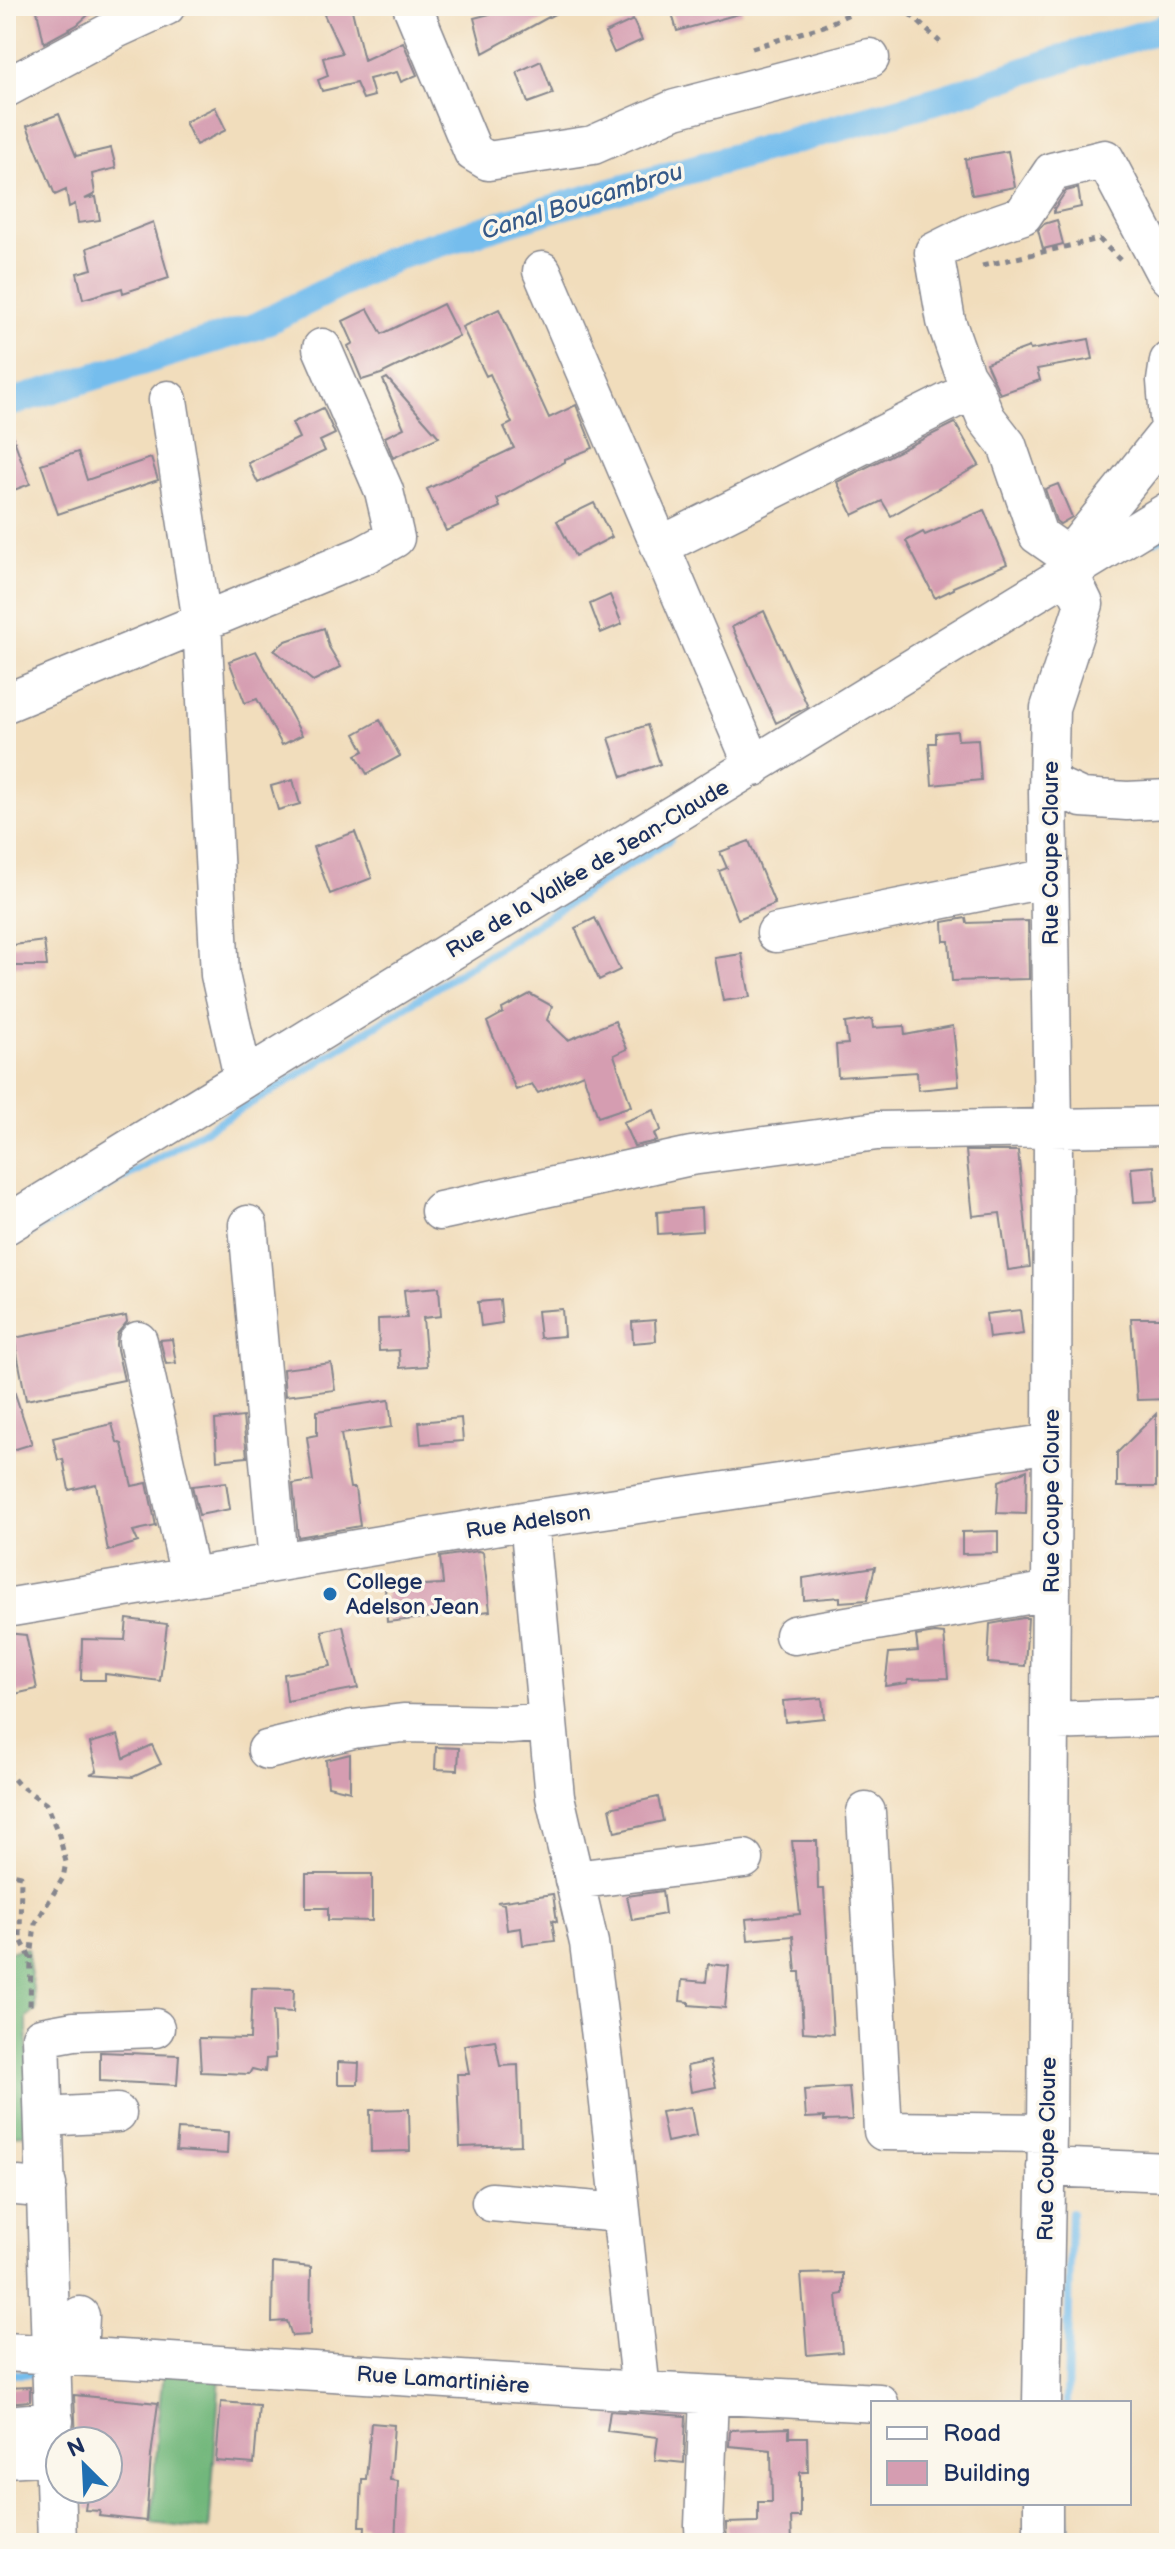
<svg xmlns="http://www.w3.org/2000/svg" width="1175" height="2549" viewBox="0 0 1175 2549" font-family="'Balsamiq Sans',sans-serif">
<rect width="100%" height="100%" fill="#fbf7ec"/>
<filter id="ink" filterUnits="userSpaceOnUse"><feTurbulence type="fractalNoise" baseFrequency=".0125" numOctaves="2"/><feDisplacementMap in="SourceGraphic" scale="16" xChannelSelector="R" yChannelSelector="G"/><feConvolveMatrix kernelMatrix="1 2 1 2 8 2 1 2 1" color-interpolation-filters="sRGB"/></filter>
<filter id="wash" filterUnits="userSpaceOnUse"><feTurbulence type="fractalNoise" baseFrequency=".006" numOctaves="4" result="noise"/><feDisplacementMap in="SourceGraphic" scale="32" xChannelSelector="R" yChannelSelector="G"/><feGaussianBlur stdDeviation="1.8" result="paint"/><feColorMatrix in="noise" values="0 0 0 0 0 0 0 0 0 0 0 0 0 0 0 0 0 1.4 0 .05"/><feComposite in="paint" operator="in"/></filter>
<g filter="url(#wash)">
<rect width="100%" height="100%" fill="#f1ddbc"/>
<path fill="#72b77c" stroke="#46736d" stroke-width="2" d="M27,1948L36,2010L27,2018L28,2134L6,2135V1952Z
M163,2372L220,2375L209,2530L152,2523L157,2429Z"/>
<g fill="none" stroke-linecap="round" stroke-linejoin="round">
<path stroke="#75bded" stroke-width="8" d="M1155,541L1169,534
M6,1247L282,1085L670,839
M6,2374H35
M1067,2403L1071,2213
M1064,2543L1065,2503"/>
<path stroke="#75bded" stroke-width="28" d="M6,404L257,326L398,256L551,209L944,98L1073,55L1169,27"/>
</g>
<g id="blocks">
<path fill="#d59db1" d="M36,6H98L77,25L44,43Z
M320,6H351L364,60L403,42L417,75L401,82L397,72L369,79L374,96L363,99L356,83L322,91L318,80L328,76L323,58L342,53Z
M521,6H569L483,53L474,18Z
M670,6H741L742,13L677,31Z
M633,20L642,40L614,53L605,33Z
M541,61L553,94L528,103L517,72Z
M215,107L226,130L196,145L185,122Z
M59,114L76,156L111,148L116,168L92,174L95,194L85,199L96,197L100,220L78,223L75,204L69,207L66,190L55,195L27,126Z
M1008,151L1015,187L972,195L965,159Z
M1078,188L1081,207L1054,213V209L1066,191Z
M1057,220L1063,244L1043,249L1038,230L1044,224Z
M153,222L169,278L123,293L122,288L83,299L77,273L92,269L87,248Z
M443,304L459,336L381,374L362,380L348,346L353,343L343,321L368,309L382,334Z
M499,309L549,418L576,405L593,448L565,459V462L497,499L500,507L446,531L427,489L514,448L504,427L512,423L490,374L486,376L462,327Z
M1089,339L1093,359L1037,369L1040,380L1000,394L986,363L1029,347L1030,350Z
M387,378L439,437L393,458L385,437L404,428L383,380Z
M323,408L335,434L320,441L325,451L258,483L248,463L299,438L292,423Z
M955,423L979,465L891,516L882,501L853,515L837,482Z
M6,426H9L30,484L6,493Z
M78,452L87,480L151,458L158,480L58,514L41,464Z
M1058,484L1072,517L1060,524L1056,521L1045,489Z
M594,503L612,537L575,556L557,521Z
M984,510L1007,564L953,587L954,589L935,598L906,541L923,532L925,535Z
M610,595L622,624L601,633L590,604Z
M764,611L808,707L776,723L732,627Z
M324,628L329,647L341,667L313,681L274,650L286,641Z
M256,651L302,735L282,745L257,699L245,703L229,661Z
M380,720L400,756L367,774L356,755L364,751L355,734Z
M647,725L660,764L622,777L609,738Z
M957,731L958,740L978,739L981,780L932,785L929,743H936V733Z
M293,780L300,804L278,810L271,786Z
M355,832L372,878L330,894L313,847Z
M749,841L775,904L738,919L719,871L727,868L720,852Z
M595,918L620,970L599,980L575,928Z
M966,918L967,923L1028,921L1029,979L952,981L949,941H944L943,922Z
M44,941L47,966H6V946Z
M742,954L750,997L723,1001L715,958Z
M530,994L552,1006L547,1020L568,1040L615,1021L627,1049L614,1055L631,1106L598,1117L583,1074L538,1093L532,1084L516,1090L487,1022L503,1013L502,1009Z
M872,1019L873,1028L904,1026L905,1035L953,1026L959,1086L918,1090L917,1072L838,1077L836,1045L848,1044L845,1023Z
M654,1110L661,1130L654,1134L657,1141L634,1146L623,1122Z
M966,1151H1018L1030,1267L1008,1270L1000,1213L973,1216Z
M1154,1166L1157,1201L1134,1202L1131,1168Z
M701,1208L702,1231L658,1234L657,1212Z
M439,1287L441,1316L423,1318L427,1366L400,1368L399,1350L379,1351L378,1319L407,1318L404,1290Z
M500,1300L502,1323L481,1326L478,1302Z
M562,1309L564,1336L540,1338L537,1311Z
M1020,1310L1023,1334L989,1338L986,1314Z
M126,1316L127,1322L117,1334L116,1345L124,1380L26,1400L14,1338Z
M1131,1318H1169V1399L1137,1400Z
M655,1320L656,1341L633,1343L632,1322Z
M172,1339L176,1363L166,1364L160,1340Z
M331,1363L335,1390L285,1396L283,1369Z
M6,1379H10L32,1444L6,1452Z
M389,1400L392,1427L341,1434L350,1488H355L360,1526L298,1537L293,1484L313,1481L307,1437L317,1435V1411Z
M1156,1414V1487H1117V1453Z
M243,1417L247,1457L217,1460L215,1420Z
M461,1418L463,1441L421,1444L419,1422Z
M112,1424L117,1442L122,1444L132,1486L147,1483L156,1526L133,1531L138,1542L108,1551L96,1484L69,1490L63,1459L58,1460L53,1438Z
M1027,1470L1026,1514L997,1513L999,1481Z
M226,1482L230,1509L199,1515L192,1486Z
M998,1531V1553L962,1554V1532Z
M478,1551L483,1552L490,1611L387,1622L385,1587L443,1584L440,1557Z
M875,1567L867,1600L840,1602V1597L804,1600L803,1578Z
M1023,1618H1028L1025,1666L988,1663L990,1624Z
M127,1619L167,1624L160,1681L105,1674V1680H81L82,1639L125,1640Z
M343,1626L358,1688L287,1701L284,1674L331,1666L322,1631Z
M6,1633L26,1635L37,1689L6,1696Z
M935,1633L944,1634L948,1678L909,1679L907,1683L885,1686L889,1653L918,1651L916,1636Z
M822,1698L824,1718L785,1722L783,1701Z
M118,1735L124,1758L152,1745L161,1764L133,1777L90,1774L97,1771L90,1743Z
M436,1747L459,1748L458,1770L435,1769Z
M350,1754V1791L328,1786L326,1760Z
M658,1797L663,1821L615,1832L610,1808Z
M792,1841H817L818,1889H824L833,2034L803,2032L800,1972H796L793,1936L748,1940L746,1919L800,1914Z
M306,1874H372V1921L328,1920V1908H306Z
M662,1891L665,1914L632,1920L627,1896Z
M553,1894L557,1922L552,1920L555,1941L523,1945L521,1928L507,1930L504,1904L497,1902Z
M708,1964L729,1966L725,2008L689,2005V2002L680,2001L682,1980L706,1982Z
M252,1988L294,1989L293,2012L273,2011L275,2058L266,2059L265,2072L252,2069L249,2074L201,2072L199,2038L250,2039Z
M495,2040L500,2066L518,2065L521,2145L460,2147L457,2074H469L464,2045Z
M100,2052L179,2055L177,2085L100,2081Z
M710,2061L716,2087L691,2092L687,2066Z
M338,2062L359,2063L358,2084H338Z
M849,2087L852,2120L824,2121V2117L806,2118L804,2090Z
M691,2107L696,2136L667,2142L661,2112Z
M409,2109L410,2151L371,2152L370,2110Z
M178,2129L228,2132L227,2154L176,2151Z
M273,2263L311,2267L310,2335L292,2336L287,2321L272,2322Z
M843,2273V2294L837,2295L842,2352L807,2355L801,2274Z
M30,2387V2401L6,2403V2388Z
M74,2395L158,2403L151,2456L146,2521L99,2516L100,2511L85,2510L88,2489H108V2441H76Z
M221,2402L259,2405L254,2464L216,2461Z
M610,2411L686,2416L684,2463L655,2460L658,2437L607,2431Z
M371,2423L394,2425L390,2480L398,2481L395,2543H364L365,2526H360L362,2479H366Z
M789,2428V2437H807L808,2472H800V2517H791L792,2543H727L726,2523L758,2522V2502H772L771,2450L729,2446L730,2430Z"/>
</g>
</g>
<g filter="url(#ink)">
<use href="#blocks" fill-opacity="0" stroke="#86868d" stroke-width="2"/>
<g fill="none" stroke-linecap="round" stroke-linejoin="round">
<defs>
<path id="minor" d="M412,6L473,152L488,161L593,145L675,109L870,58
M6,88L116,29L166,6
M542,271L660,546
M1169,361L1166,381L1169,419
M168,400L202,622L364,555L395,538L384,491L322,348
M1069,556L1169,431
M1081,565L1038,535L1007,445L986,418L974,389L965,375L946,321L934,252L974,232L1023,215L1052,172L1105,159L1164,271L1169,277
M6,703L202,622L220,975L243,1077
M754,767L660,546L974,389
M1049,783L1082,798L1127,801L1169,799
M776,933L1049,878
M440,1211L691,1156L877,1131L1169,1126
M6,1225C392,984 782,751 1169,511
M248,1225L278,1562
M138,1341L190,1577
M529,1520L555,1797L589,1943L606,2076L641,2391
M6,1608L529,1520L1052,1443
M794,1635L1051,1591
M1050,1721L1169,1717
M267,1750L353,1729L403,1723L510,1725L548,1722
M866,1812L883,2131L1047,2133
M574,1880L744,1859
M44,2117L117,2113
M1046,2167L1169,2172
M6,2185L28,2187L47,2185
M491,2202L621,2213
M6,2352L641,2391L879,2403
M78,2356L80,2316
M1042,2403L1047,2133L1052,1443L1053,1128L1048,792L1050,708L1084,604L1069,573
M6,2425L54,2421
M6,2458L55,2455
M1043,2503V2543
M57,2543L41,2037L74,2031L155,2028
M705,2543L704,2526L709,2395"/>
</defs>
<use href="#minor" stroke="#86868d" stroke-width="41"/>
<path stroke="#86868d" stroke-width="5" stroke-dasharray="6 6" stroke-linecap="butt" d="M901,6L940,42
M752,48L824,26L866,6
M982,266L1099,239L1120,260
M6,1770L18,1784L46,1804L59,1835L66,1862L63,1878L35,1924L31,1959
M6,1869L8,1873L21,1876L20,1938L31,1959L30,2007"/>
<use href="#minor" stroke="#fff" stroke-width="38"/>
</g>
</g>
<circle fill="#1f6fb2" stroke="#fbf7ec" stroke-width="3" cx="330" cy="1594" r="8"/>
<g text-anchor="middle" stroke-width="7" stroke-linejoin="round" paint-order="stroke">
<g font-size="22" fill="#1b2f5e" stroke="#fbf7ec">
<text transform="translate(1050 853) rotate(-90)" y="8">Rue Coupe Cloure</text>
<text transform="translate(587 868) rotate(-31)" y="8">Rue de la Vallée de Jean-Claude</text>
<text transform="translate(1051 1501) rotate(-90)" y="8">Rue Coupe Cloure</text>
<text transform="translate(528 1521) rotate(-9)" y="8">Rue Adelson</text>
<text transform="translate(1046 2149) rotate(-89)" y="8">Rue Coupe Cloure</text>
<text transform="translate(443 2379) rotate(4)" y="8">Rue Lamartinière</text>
</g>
<g font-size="22" fill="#1b2f5e" stroke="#fbf7ec" text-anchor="start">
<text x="346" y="1589">College<tspan x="346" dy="25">Adelson Jean</tspan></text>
</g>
<g font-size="24" font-style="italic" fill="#365a89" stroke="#fbf7ec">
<text transform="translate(582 201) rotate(-17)" y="8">Canal Boucambrou</text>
</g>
</g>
<rect width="1175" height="2549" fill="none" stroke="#fbf7ec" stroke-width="32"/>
<rect x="871" y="2401" width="260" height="104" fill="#fbf7ec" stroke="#a1a7b3" stroke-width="2"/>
<rect x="887" y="2427" width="40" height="12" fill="#ffffff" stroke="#a1a7b3" stroke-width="2"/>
<text x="943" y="2441" font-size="24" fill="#1b2f5e">Road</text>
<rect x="887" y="2461" width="40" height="24" fill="#d59db1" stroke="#a1a7b3" stroke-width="2"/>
<text x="943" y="2481" font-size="24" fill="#1b2f5e">Building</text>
<g transform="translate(84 2465) rotate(336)"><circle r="38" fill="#fbf7ec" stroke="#a1a7b3" stroke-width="2"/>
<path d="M0-6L14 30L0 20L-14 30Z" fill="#1f6fb2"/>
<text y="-12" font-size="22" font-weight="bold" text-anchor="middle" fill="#1b2f5e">N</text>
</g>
</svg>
